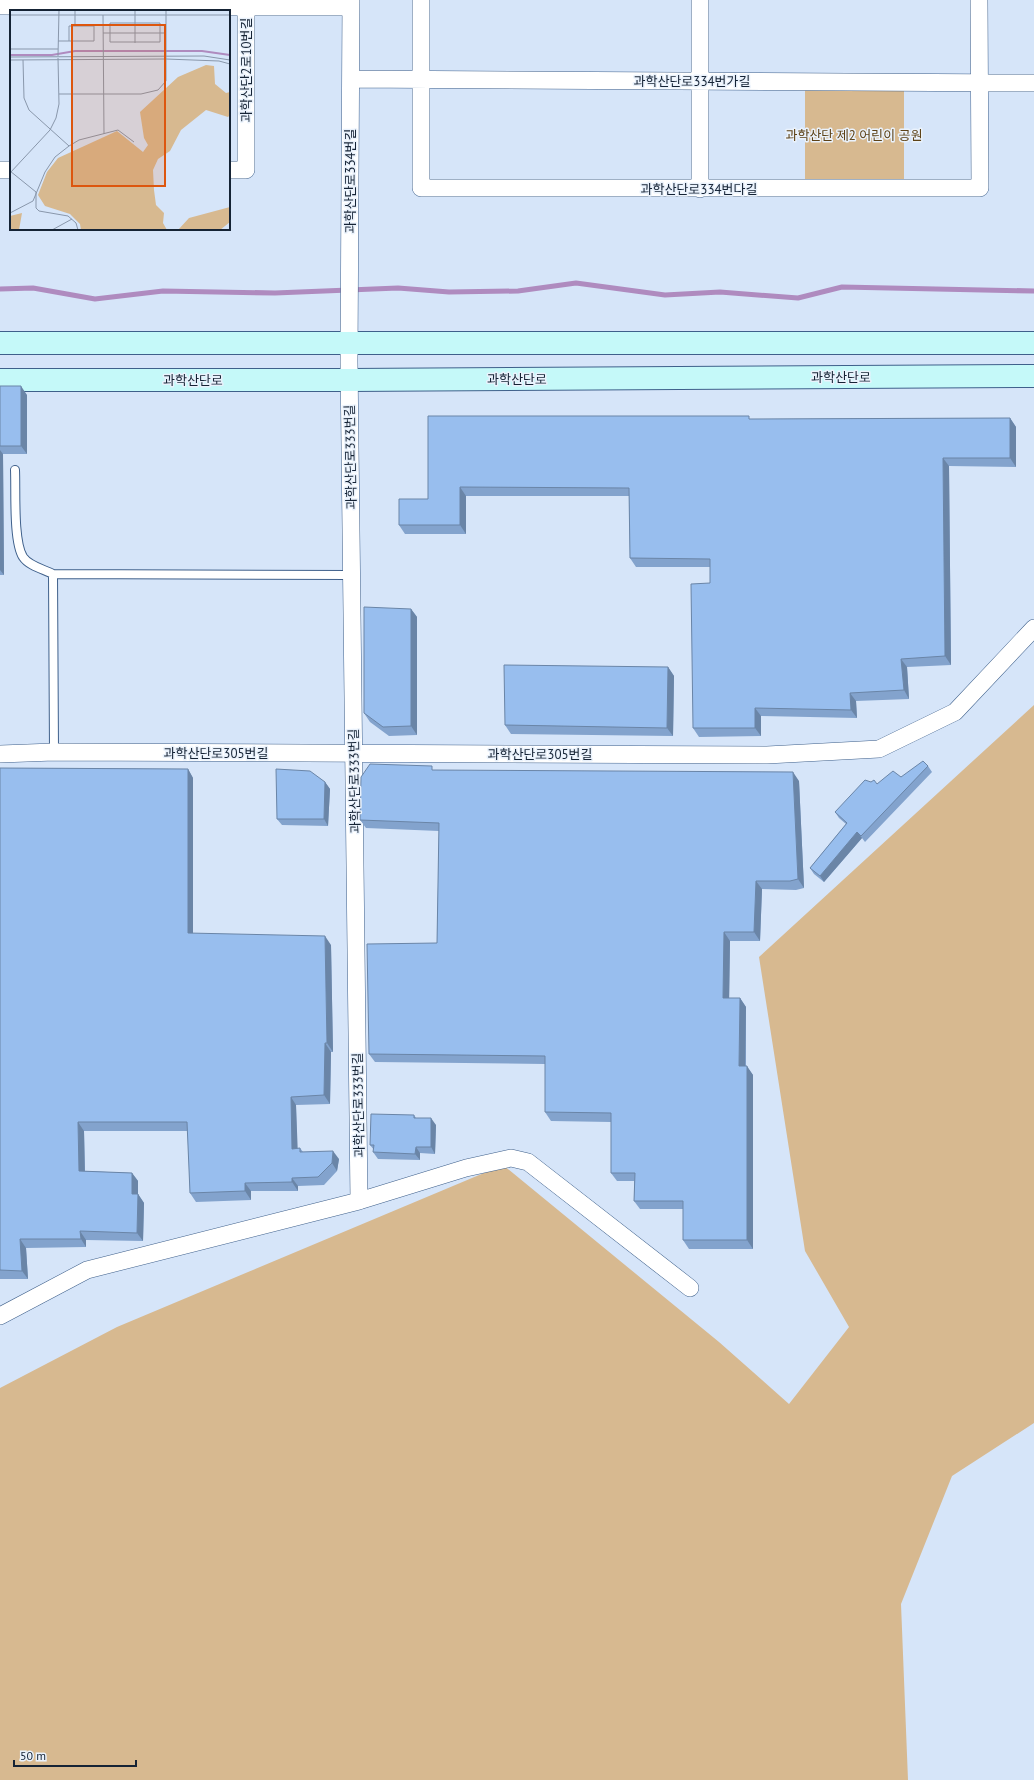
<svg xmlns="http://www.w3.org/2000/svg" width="1034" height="1780" viewBox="0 0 1034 1780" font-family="'PT Sans','Noto Sans KR',sans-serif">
<rect width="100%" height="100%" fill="#d6e5f9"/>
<path fill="#d7b990" d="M805,81L904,82V189L805,188Z
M1034,705V1423L952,1476L901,1604L908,1780H0V1388L117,1327L503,1165L719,1342L789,1404L849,1327L805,1251L759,957Z"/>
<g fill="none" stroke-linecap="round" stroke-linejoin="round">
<path stroke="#af8bbf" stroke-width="5" d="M0,289L33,288L95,299L163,291L275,293L398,288L449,292L518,291L576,283L665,295L720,292L798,298L842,287L1034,291"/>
<defs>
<path id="service" d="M15,470C16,490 13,541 23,557C29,566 43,569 53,574L352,575
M53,574L54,752"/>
<path id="minor" d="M351,0L349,362L359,1201
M421,0V188H980L979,0
M700,0V189
M0,6L246,7V170H229
M246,7H351
M351,79L1034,83
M0,170H11
M0,754L54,752L767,755L879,749L955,712L1034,628
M0,1316L87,1270L359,1201L466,1168L511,1158L528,1162L690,1288"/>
<path id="secondary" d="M0,343H1034
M0,380H349L1034,376"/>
</defs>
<use href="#service" stroke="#3f608b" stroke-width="10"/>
<use href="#minor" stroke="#3f608b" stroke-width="18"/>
<use href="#secondary" stroke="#3f608b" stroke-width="24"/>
<use href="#service" stroke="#fff" stroke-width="8"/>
<use href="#minor" stroke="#fff" stroke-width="17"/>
<use href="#secondary" stroke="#c5f9f9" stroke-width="22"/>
</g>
<path fill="#83a3cd" d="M0,386L27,395V454H3L4,575H0Z
M428,416L751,419L1010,418L1016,427V467L949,466L951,665L907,667L909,699L856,701L857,718L761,716V736L699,737L693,728L710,583V567H636L630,558L629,496H466V534H405L399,525L428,499Z
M411,609L417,617V735L389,736L370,722L364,713Z
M668,667L674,676L673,736L511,734L505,725Z
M928,766L932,772L865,842L862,838L824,882L814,874L810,868L846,824L839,818L835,812L877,784L901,777Z
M0,768L188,769L193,778V934L331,945L333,1052H331L330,1104L296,1105L297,1148H300L303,1152L339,1159L337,1171L324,1185L298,1186V1191H251V1200L196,1202L190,1193L188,1131H84L85,1171L132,1173L138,1181V1194L144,1203L143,1241L86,1240V1247L26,1248L28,1279H0Z
M435,770L799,781L804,888L796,890L762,889L760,941H730L729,998H740L746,1007V1066L753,1075V1249H689L683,1240V1209H640L634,1201V1181H617L611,1173V1122L551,1121L545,1112V1064L375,1062L369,1054L437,943L439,831L366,828L360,820Z
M325,782L330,789L328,826L282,825L277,819Z
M414,1115L416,1118L436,1125L435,1154L420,1153V1160L378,1159L373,1152L374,1150L370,1145Z"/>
<path fill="#6a85a7" d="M21,386L27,395V454L21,446Z
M1010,418L1016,427V467L1010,458Z
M0,450L3,454L4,575L0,570Z
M943,458L949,466L951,665L945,656Z
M460,487L466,496V534L460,525Z
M411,609L417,617V735L411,726Z
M901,659L907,667L909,699L904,690Z
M668,667L674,676L673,736L667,728Z
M850,693L856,701L857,718L851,710Z
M755,708L761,716V736L755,728Z
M188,769L193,778V942L188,933Z
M793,772L799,781L804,888L798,879Z
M325,782L330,789L328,826L324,819Z
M857,832L862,838L824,882L820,876Z
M756,881L762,889L760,941L754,932Z
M724,932L730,941L729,1007L723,998Z
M325,936L331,945L333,1052L327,1043Z
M740,998L746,1007L745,1075L739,1066Z
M325,1043L331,1052L330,1104L324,1095Z
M747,1066L753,1075V1249L747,1240Z
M291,1097L296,1105L298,1157L292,1149Z
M431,1118L436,1125L435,1154L431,1147Z
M78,1122L84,1131L85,1179L79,1171Z
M416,1147L420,1153V1160L415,1154Z
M333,1151L339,1159L337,1171L332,1163Z
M132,1173L138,1181V1203L132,1194Z
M292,1178L298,1186V1191L292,1182Z
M245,1183L251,1191V1200L245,1191Z
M138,1194L144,1203L143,1241L137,1233Z
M80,1231L86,1240V1247L81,1239Z
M20,1239L26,1248L28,1279L22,1271Z"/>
<path fill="#98beee" stroke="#6a85a7" d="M0,386H21V446H0Z
M428,416H749V419L1010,418V458H943L945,656L901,659L904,690L850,693L851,710L755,708V728H693L691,584L710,583V559L630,558L629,488L460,487V525H399V499H428Z
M364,607L411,609V726L383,727L364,713Z
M504,665L668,667L667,728L505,725Z
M923,761L928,766L861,836L857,832L820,876L810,868L847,823L835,812L865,780L871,782L874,780L877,784L893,771L901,777Z
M370,764L432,766V770L793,772L798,879L790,881H756L754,932H724L723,998H740L739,1066H747V1240H683V1201H634L635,1173H611V1113L545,1112V1056L369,1054L367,944L437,943L439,823L360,820L361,777Z
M0,768L188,769V933L325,936L327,1043H325L324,1095L291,1097L292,1149L300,1148V1152L333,1151L332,1163L318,1177L292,1178V1182L245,1183V1191L190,1193L187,1122H78L79,1171L132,1173V1194H138L137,1233L80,1231L81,1239H20L22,1271L0,1270Z
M276,769L310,771L325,782L324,819H277Z
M371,1114L414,1115V1118H431V1147H416L415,1154L373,1152L374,1145H370Z"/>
<g text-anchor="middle" stroke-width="3" stroke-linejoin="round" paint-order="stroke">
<g font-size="13" fill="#152335" stroke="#eaf2fc">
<text transform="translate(246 70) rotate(-90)" y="5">과학산단2로10번길</text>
<text x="692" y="86">과학산단로334번가길</text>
<text transform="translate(350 181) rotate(-90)" y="5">과학산단로334번길</text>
<text x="699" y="194">과학산단로334번다길</text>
<text x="841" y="382">과학산단로</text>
<text x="517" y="384">과학산단로</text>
<text x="193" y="385">과학산단로</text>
<text transform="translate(350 457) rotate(-91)" y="5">과학산단로333번길</text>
<text x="216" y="758">과학산단로305번길</text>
<text x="540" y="759">과학산단로305번길</text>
<text transform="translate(354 781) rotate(-91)" y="5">과학산단로333번길</text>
<text transform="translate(358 1105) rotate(-91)" y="5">과학산단로333번길</text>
</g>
<g font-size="13" fill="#5d4217" stroke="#eaf2fc">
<text x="854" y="140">과학산단 제2 어린이 공원</text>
</g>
</g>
<g transform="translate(10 10)">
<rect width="220" height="220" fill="#d6e5f9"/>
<path d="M196,55L204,56L205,74L216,83L220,82V105L218,107L196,100L171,120L160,141L148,149L143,160L144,180L146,195L154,203L153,213L157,220H71L70,214L60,204L35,196L28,185L37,162L48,148L107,121L133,142L138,135L134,128L130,102L168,67ZM220,197V212L210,220H168L179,208ZM12,203L9,220H0V206Z" fill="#d7b990"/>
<path fill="none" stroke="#af8bbf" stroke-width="2" d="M0,45H42L65,41H192L220,45"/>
<path fill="none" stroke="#8997ab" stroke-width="1" d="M65,0V16M125,0V33M0,5H220M93,5L94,124M100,13H150V32H100ZM93,23H156M48,31H84V16H59V31M0,39H48M48,46L49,0M0,47L194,46L220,50M0,50L156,49L209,51L220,54M13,50L14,88L19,100L59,136M49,84H131L148,80L156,71V0M0,161L26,182V198L29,201L58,206L66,213L68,220M0,163L40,120L46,108L49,94L48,48M0,203L23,191L35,162L45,147L59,136L69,130L108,120L124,132M42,220L62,209"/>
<path fill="#dd560e" fill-opacity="0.15" stroke="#dd560e" stroke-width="2" d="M62,15H155V176H62Z"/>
<rect width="220" height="220" fill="none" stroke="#152335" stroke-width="2"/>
</g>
<path d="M14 1760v6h122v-6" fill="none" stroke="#152335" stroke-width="2"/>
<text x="20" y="1760" font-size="12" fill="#152335" stroke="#eaf2fc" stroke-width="3" paint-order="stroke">50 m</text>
</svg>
